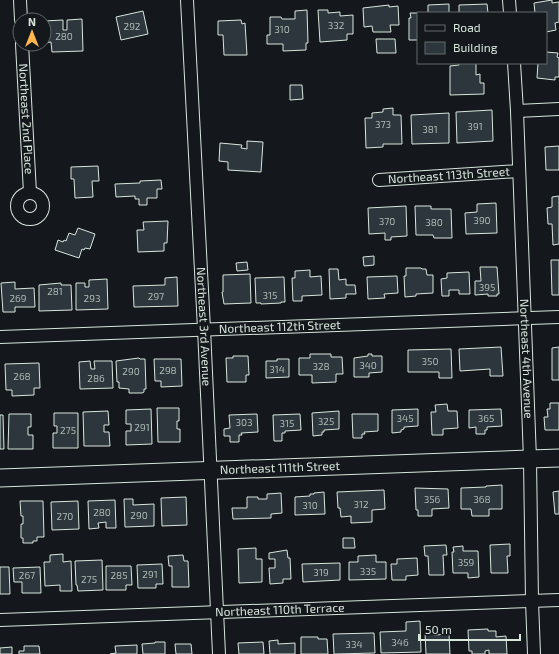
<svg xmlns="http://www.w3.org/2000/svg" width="559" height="654" viewBox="0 0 559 654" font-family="'Exo 2',sans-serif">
<rect width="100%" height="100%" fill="#14181c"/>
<path fill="#2c363c" stroke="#d8e6dc" d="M552,0V3L559,2V22L555,23L556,30L546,32V13H535L534,3Z
M449,4V13H418V40H409V18H411L410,13H428V5Z
M487,4L488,13H459V5Z
M389,5V7L398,6L399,25H390L391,32H373L372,26L364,27L363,8Z
M307,10L308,43H306V50L283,51V44H267V35H270V17H281L282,19H295V11Z
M318,10H328V13L340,12V16L353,15V34H347V40L320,42Z
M143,11L148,34L121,40L116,17Z
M82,19L83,51L52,52L51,42L45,43L44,21L63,20V30H67V20Z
M241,20L242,24L245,23L247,55H224L223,35H218V21Z
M376,39H395L396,53H377Z
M546,52L558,53L557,57L559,58V77H555V80L537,78L538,63H546Z
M459,63H476V75L480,74V83H484V94L450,95V66L459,65Z
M290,85H302L303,99L290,100Z
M393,108V115H401L402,144H383V147L366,148L365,118H372V113L383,112V109Z
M492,110L493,141L457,143L456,112Z
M449,113V143L412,144L411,115Z
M247,141L263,142L261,172L228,170V162L219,161L220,143L242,145L241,148L247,149Z
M559,146V170H546L545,147Z
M98,166L99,181H92L93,197L75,198L74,179H71V167Z
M161,180L162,189H157V198H147V205H139V199H135V196L116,197L115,184L140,183V181Z
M559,196V244L553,245L552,224H548L547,208L552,207V197Z
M496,203L497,233L466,234L465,213L477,212V204Z
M406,206L407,236L391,237V240H385V233L369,234L368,208Z
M415,206H431V209H451L452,238H434L433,235H416Z
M168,221L167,243H164V251L138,252L137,230H144L143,222Z
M78,228L95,234L90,249L85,248L84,250L82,249L79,258L55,250L58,240L63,242L64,240L66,241L69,233L75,235Z
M374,256V265L364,266L363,257Z
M551,260H559V295H552Z
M247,262L248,270L237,271L236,263Z
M480,267H497L499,294H497V296H488V294L475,295V281H481Z
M406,268H421L422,269H426L427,275H433V293L416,294V296L405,297L404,276H406Z
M329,269H338L339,280L346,279V285H355L356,294H346V298L330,299Z
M310,270V277L321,276L322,295L302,296V301H293L292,278H295V271Z
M469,272L470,294H459V290H449V296H442L441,279L447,278V273Z
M250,274L251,303L224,304L222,292H223V275Z
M397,276L398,293L384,294L385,298L368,299L367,277Z
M177,277L178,306L134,307L133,286L165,285V278Z
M284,277L285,302H281V303L261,304V303H256L255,278Z
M107,279L108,309L76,310V283H85V287H89V280Z
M15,282V289L34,288L35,307H15V312H3L1,283Z
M61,283V285H71L72,310L39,311V285Z
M501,347L503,376H490V369L460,371L459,349Z
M559,347V380H552V348Z
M451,349L452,378H439V372H408V350Z
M310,354H331V357H342L343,374H336V382L312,383V375H299V358H310Z
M368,354H372V356H382V372L369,373V377H354V358L368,356Z
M233,356H248L249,375H246V382H227L226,358H233Z
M139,358L140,359H145L146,389H144V392L142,393H129V389L119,388V382H117L116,361Z
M154,359H181L182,386L161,387V381H155Z
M277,359H289V377L266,378V361H277Z
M90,361L91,369H95L94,361H112L113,388L80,389L79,362Z
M39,363L40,388H34V395L12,396V390H6L5,364Z
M550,403H559V430H545L544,417H548L547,409H550Z
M447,404L448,411H457L458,428L443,429V435H432L431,412H436L435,405Z
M157,408H179V421H177V429H180V442H158Z
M151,409L152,444L126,445V431H131V424H126V410Z
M418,409V426L404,427V429L401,430V432L392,433V410Z
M501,409L502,426L487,427V430H485V434H476V427L469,428V410Z
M108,411L109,425H104V432H109L110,446H84L83,412Z
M339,411V429L324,430V432H322V435L313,436L312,413Z
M54,413H78V448H53V433H57V426H54Z
M9,414H31V427H28V435H33V449H8Z
M257,414L258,432L241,433L242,435H239V442H230V436H224V429L230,428L229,415Z
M300,414L301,430L285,431V433H282V441H274L273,415Z
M352,414H378V431L364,432L365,434H362V438H353Z
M0,415H3L4,449H0Z
M502,485V509H489V516H472L471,509H461V488L486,487V486Z
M415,488L448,489L449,508L432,509V516H418V510H416Z
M384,490L385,509L372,510V522L351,523V516L341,517L340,508H338L337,492Z
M559,491V514H555L553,492Z
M324,492L325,514L295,515V497L310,496V494H314V493Z
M281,493L282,513L271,514V518L233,519L232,508H247V497H258V499H267V494Z
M186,497L187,525L162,526L161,498Z
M124,499H133V505L154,504V526L125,527Z
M115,500L116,528H106V522L98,523L99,528L89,529L88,501Z
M20,501H43L44,537H37V541H33V543H23V538H21V524H23V516H21Z
M78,501L79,529L52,530L51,502Z
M343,538H354L355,548H343Z
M510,544V556H507L508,573H491L490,545Z
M446,545L447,555H443L444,575H429L428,556H425L424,546Z
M463,546V551H478L479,577L468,578V573H453L452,552H454L453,547Z
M256,548V559H262V582L239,583L238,549Z
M287,550L288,558H290L291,579H283V583L270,584L269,568H275V559H269V553Z
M63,554V562L71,561L72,591H60V585L45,586L44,562H50V555Z
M183,555L184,561H188L189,587H172V566H169L168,556Z
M376,555V562H386V579L349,580V562H358V556Z
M417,558L418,575L406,576V580H392L391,564H397V559Z
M102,560L103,590L78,591L77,585H76L75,561Z
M340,563V580L303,582L302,564Z
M162,564L163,584H156V588H138L137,565Z
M106,566H131L132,585H126V590H106Z
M0,567H9L10,594H0Z
M40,567L41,593H22V582H14L13,568Z
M420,621L421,652L381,653L380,632L406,631V622Z
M488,629V631H496V637L506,636L507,654H489V650L485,651V654H472V651H469L468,630Z
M434,632V635L449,634L450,654H426L425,633Z
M374,633L375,653L334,654L333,634Z
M301,637H318V639H327L328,654H301Z
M278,640V644L295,643V654H270L269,641Z
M155,642H165V654H143L142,644L155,643Z
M263,642L264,654H239L238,643Z
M175,644H191L192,654H176Z
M137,645V654H110L116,653L115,646Z
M24,646H39L40,654H19V651H24Z
M12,647V654H0V648Z"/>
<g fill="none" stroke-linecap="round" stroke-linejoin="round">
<defs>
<g id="street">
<path d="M20,0L21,20"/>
<path id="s1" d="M187,0L204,329L219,654"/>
<path d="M509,0L510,13"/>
<path id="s2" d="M22,44L30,193"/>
<path id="s3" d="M514,63L517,111L530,459L532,601L534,654"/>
<path d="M517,111L559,109"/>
<path id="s4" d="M379,180L519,171"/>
<circle cx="30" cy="206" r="13"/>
<path id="s5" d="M0,337L559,317"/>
<path id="s6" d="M0,620L559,600"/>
</g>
<g id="secondary">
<path id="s7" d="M0,478L559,458"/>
</g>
</defs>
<use href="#street" stroke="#d8e6dc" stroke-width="14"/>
<use href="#secondary" stroke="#d8e6dc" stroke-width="19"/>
<use href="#street" stroke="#14181c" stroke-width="12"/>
<use href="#secondary" stroke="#14181c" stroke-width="17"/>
</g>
<g text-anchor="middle" stroke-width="3" stroke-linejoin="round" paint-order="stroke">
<g font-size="10" fill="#adbab4">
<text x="336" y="29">332</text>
<text x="132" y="30">292</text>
<text x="282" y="33">310</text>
<text x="64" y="40">280</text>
<text x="383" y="128">373</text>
<text x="475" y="130">391</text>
<text x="430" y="133">381</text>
<text x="482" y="224">390</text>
<text x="387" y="225">370</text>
<text x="434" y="226">380</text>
<text x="487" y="291">395</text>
<text x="55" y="295">281</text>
<text x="270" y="299">315</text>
<text x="156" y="300">297</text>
<text x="18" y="302">269</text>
<text x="92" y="302">293</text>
<text x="430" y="365">350</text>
<text x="368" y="369">340</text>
<text x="321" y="370">328</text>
<text x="277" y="373">314</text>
<text x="168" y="374">298</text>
<text x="131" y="375">290</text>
<text x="22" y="380">268</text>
<text x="96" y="382">286</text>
<text x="405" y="422">345</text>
<text x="486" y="422">365</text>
<text x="326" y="425">325</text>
<text x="244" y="426">303</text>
<text x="287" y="427">315</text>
<text x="142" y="431">291</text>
<text x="68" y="434">275</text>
<text x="432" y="503">356</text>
<text x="482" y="503">368</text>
<text x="361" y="508">312</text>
<text x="310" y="509">310</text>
<text x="102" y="516">280</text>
<text x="139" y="519">290</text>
<text x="65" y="520">270</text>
<text x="466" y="566">359</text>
<text x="368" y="575">335</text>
<text x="321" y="576">319</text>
<text x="150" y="578">291</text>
<text x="27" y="579">267</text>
<text x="119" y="579">285</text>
<text x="89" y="583">275</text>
<text x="400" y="646">346</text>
<text x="354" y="648">334</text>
</g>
<g font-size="12" fill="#d8e6dc" stroke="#14181c">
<text dy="4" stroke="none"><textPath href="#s2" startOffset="75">Northeast 2nd Place</textPath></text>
<text dy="4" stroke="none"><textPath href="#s4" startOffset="70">Northeast 113th Street</textPath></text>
<text dy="4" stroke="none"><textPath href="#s1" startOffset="327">Northeast 3rd Avenue</textPath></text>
<text dy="4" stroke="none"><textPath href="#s5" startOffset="280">Northeast 112th Street</textPath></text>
<text dy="4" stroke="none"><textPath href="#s3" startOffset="296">Northeast 4th Avenue</textPath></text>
<text dy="4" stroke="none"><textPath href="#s7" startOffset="280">Northeast 111th Street</textPath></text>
<text dy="4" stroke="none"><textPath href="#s6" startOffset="280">Northeast 110th Terrace</textPath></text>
</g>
</g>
<rect x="417" y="12" width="130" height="52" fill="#14181c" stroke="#626a69"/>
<rect x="425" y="25" width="20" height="6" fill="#14181c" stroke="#626a69"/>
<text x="453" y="32" font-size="12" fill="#d8e6dc">Road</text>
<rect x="425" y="42" width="20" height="12" fill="#2c363c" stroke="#626a69"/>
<text x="453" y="52" font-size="12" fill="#d8e6dc">Building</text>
<g transform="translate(32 32)"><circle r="19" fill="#14181c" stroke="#626a69"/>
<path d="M0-3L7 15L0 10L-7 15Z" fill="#ffb74d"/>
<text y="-6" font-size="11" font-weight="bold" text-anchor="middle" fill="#d8e6dc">N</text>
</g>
<path d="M419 634v6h101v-6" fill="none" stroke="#d8e6dc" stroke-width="2"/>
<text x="425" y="634" font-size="12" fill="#d8e6dc" stroke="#14181c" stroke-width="3" paint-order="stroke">50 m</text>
</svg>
